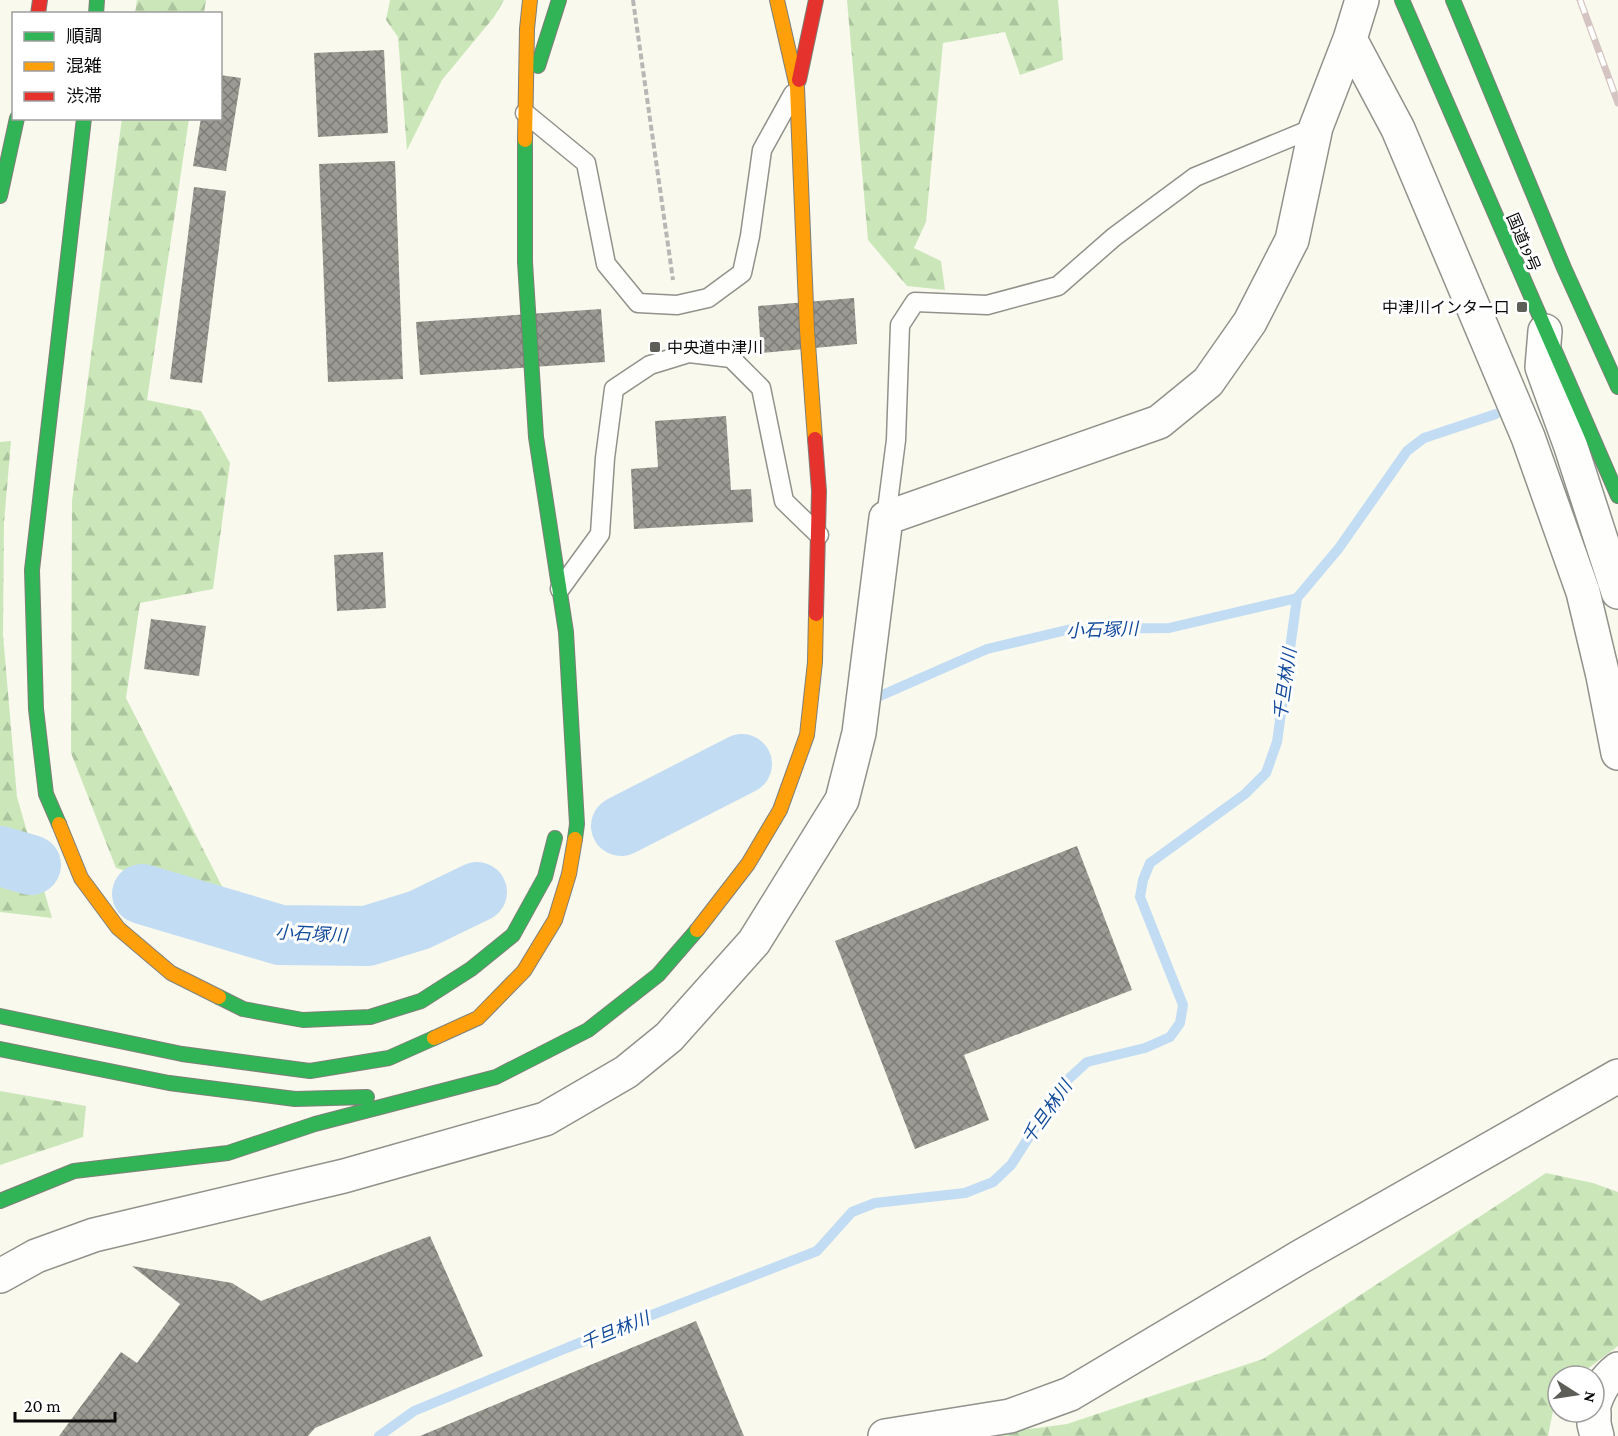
<svg xmlns="http://www.w3.org/2000/svg" width="1618" height="1436" viewBox="0 0 1618 1436" font-family="'Crimson Pro','Noto Sans JP',serif">
<defs>
<pattern id="forest-firs" width="22" height="20" patternUnits="userSpaceOnUse" patternTransform="scale(1.5)"><rect width="22" height="20" fill="#cbe7ba"/><path d="M5 1l3.5 6h-7zM16 11l3.5 6h-7z" fill="#adc59f"/></pattern>
<pattern id="building-cross-hatch" width="8" height="8" patternUnits="userSpaceOnUse" patternTransform="scale(1.5)"><rect width="8" height="8" fill="#9b9a93"/><path d="M0 0l8 8M0 8l8-8" fill="none" stroke="#7d7c76"/></pattern>
</defs>
<rect width="100%" height="100%" fill="#f9f9ed"/>
<path fill="url(#forest-firs)" d="M137,0H206L204,13H135Z
M390,0H504L494,17L442,80L407,150L398,37L386,20Z
M847,0H1058L1063,60L1020,75L1005,32L943,43L926,222L914,248L941,261L945,290L907,286L868,240Z
M122,118L189,119L147,400L201,411L230,463L213,589L140,603L126,698L230,902L116,868L71,753L72,501Z
M11,441L4,523L3,635L17,797L52,918L0,912V442Z
M0,1091L86,1106L83,1137L0,1165Z
M1546,1173L1593,1183L1618,1192V1346L1578,1376H1558V1403L1553,1411L1548,1436H976L1067,1424L1263,1359Z"/>
<g fill="none" stroke-linecap="round" stroke-linejoin="round">
<path stroke="#c2dcf4" stroke-width="10" d="M880,696L987,649L1071,629L1169,628L1297,598
M379,1436L414,1411L569,1347L817,1251L852,1212L875,1203L965,1193L993,1182L1011,1165L1063,1084L1087,1062L1145,1048L1170,1037L1180,1023L1183,1005L1140,897L1143,880L1150,863L1245,794L1266,773L1277,742L1297,598L1339,548L1407,451L1424,438L1496,414"/>
<path stroke="#c2dcf4" stroke-width="60" d="M621,826L742,764
M0,856L31,865
M142,894L280,935L367,936L419,920L477,892"/>
</g>
<path fill="url(#building-cross-hatch)" d="M384,50L388,133L318,137L314,53Z
M220,75L241,78L226,171L193,166L201,118H220Z
M395,161L403,379L328,382L319,164Z
M194,187L226,191L202,383L170,379Z
M854,298L857,344L761,353L758,306Z
M601,309L605,362L420,375L416,322Z
M726,416L731,490L751,489L753,522L634,529L631,469L658,467L655,421Z
M383,552L386,608L337,611L334,555Z
M151,619L206,626L199,676L144,669Z
M1077,846L1132,990L964,1055L989,1120L915,1149L835,941Z
M430,1236L483,1356L315,1428L308,1436H59L121,1352L137,1363L180,1304L132,1266L232,1283L261,1301Z
M696,1321L744,1436H420Z"/>
<g fill="none" stroke-linecap="round" stroke-linejoin="round">
<defs>
<path id="lane" d="M525,113L586,163L606,264L638,303L677,305L708,298L742,273L750,236L762,150L793,94
M886,518L896,440L900,325L915,302L987,305L1058,286L1114,237L1195,177L1316,127
M560,589L600,534L605,458L614,389L650,365L689,353L731,358L761,388L784,501L819,535"/>
<path id="street" d="M1350,39L1398,129L1528,437L1583,592L1603,676L1618,753
M1545,331L1542,367L1570,444L1618,592
M0,1276L36,1256L94,1235L344,1176L545,1119L626,1072L669,1037L754,942L842,800L859,733L886,518L1159,422L1208,382L1250,322L1292,240L1316,127L1350,39L1362,0
M1594,1405C1599,1390 1605,1379 1618,1369
M1594,1412V1424L1597,1436
M885,1436L1010,1416L1070,1394L1300,1257L1618,1076"/>
<path id="fast" d="M1402,0L1618,496
M1453,0L1564,268L1618,387
M96,14L97,0
M538,66L559,0
M525,140V262L536,437L566,632L577,824L575,839
M0,196L17,118
M59,824L46,794L36,709L32,570L84,118
M219,997L243,1009L303,1020L370,1017L421,1001L471,969L513,935L545,877L555,838
M0,1016L182,1054L310,1071L389,1058L434,1038
M0,1049L169,1083L295,1099L367,1097
M0,1201L74,1171L228,1153L315,1124L496,1077L588,1030L658,975L697,930"/>
<path id="slow" d="M777,0L797,87L807,330L815,439
M525,140L527,29L530,0
M59,824L81,878L118,928L171,973L219,997
M697,930L748,864L780,810L807,735L815,662L816,614
M434,1038L478,1018L524,971L555,920L569,874L575,839"/>
<path id="jam" d="M38,14L40,0
M799,80L816,0
M815,439L819,491L816,614"/>
</defs>
<use href="#lane" stroke="#92928c" stroke-width="21"/>
<use href="#street" stroke="#92928c" stroke-width="36"/>
<use href="#fast" stroke="#7f7f7a" stroke-width="16"/>
<use href="#slow" stroke="#7f7f7a" stroke-width="16"/>
<use href="#jam" stroke="#7f7f7a" stroke-width="16"/>
<path stroke="#b7b7b5" stroke-width="4" stroke-dasharray="6 3" stroke-linecap="butt" d="M633,0L673,280"/>
<use href="#lane" stroke="#fefefc" stroke-width="18"/>
<use href="#street" stroke="#fefefc" stroke-width="33"/>
<use href="#fast" stroke="#30b455" stroke-width="14"/>
<use href="#slow" stroke="#ff9f0a" stroke-width="14"/>
<use href="#jam" stroke="#e5322d" stroke-width="14"/>
<defs>
<path id="rail" d="M1580,0L1618,103"/>
</defs>
<use href="#rail" stroke="#d5c5c2" stroke-width="7"/>
<use href="#rail" stroke="#fff" stroke-width="4.5" stroke-dasharray="14" stroke-linecap="butt"/>
</g>
<g fill="#5e5e59" stroke="#fff" stroke-width="2">
<rect x="1516" y="301" width="12" height="12" rx="3"/>
<rect x="649" y="341" width="12" height="12" rx="3"/>
</g>
<g text-anchor="middle" stroke-width="6" stroke-linejoin="round" paint-order="stroke">
<g font-size="16" fill="#0a0a0a" stroke="#fff">
<text transform="translate(1524 242) rotate(67)" y="6">国道19号</text>
</g>
<g font-size="16" fill="#0a0a0a" stroke="#fff" text-anchor="end">
<text x="1510" y="313">中津川インター口</text>
<text x="667" y="353" text-anchor="start">中央道中津川</text>
</g>
<g font-size="18" font-style="italic" fill="#134b9b" stroke="#fff">
<text transform="translate(1102 630) rotate(-2)" y="6">小石塚川</text>
<text transform="translate(1285 684) rotate(-82)" y="6">千旦林川</text>
<text transform="translate(311 934) rotate(3)" y="6">小石塚川</text>
<text transform="translate(1047 1112) rotate(-55)" y="6">千旦林川</text>
<text transform="translate(615 1331) rotate(-22)" y="6">千旦林川</text>
</g>
</g>
<rect x="12" y="12" width="210" height="108" fill="#ffffff" stroke="#9d9d9d" stroke-width="1.5"/>
<rect x="24" y="32" width="30" height="9" fill="#30b455" stroke="#9d9d9d" stroke-width="1.5"/>
<text x="66" y="42" font-size="18" fill="#0a0a0a">順調</text>
<rect x="24" y="62" width="30" height="9" fill="#ff9f0a" stroke="#9d9d9d" stroke-width="1.5"/>
<text x="66" y="72" font-size="18" fill="#0a0a0a">混雑</text>
<rect x="24" y="92" width="30" height="9" fill="#e5322d" stroke="#9d9d9d" stroke-width="1.5"/>
<text x="66" y="102" font-size="18" fill="#0a0a0a">渋滞</text>
<g transform="translate(1576 1394) rotate(102)"><circle r="28" fill="#ffffff" stroke="#9d9d9d" stroke-width="1.5"/>
<path d="M0-4.5L10 22L0 15L-10 22Z" fill="#5e5e59"/>
<text y="-9" font-size="16" font-weight="bold" text-anchor="middle" fill="#0a0a0a">N</text>
</g>
<path d="M15 1412v9h100v-9" fill="none" stroke="#0a0a0a" stroke-width="3"/>
<text x="24" y="1412" font-size="18" fill="#0a0a0a" stroke="#ffffff" stroke-width="4.5" paint-order="stroke">20 m</text>
</svg>
